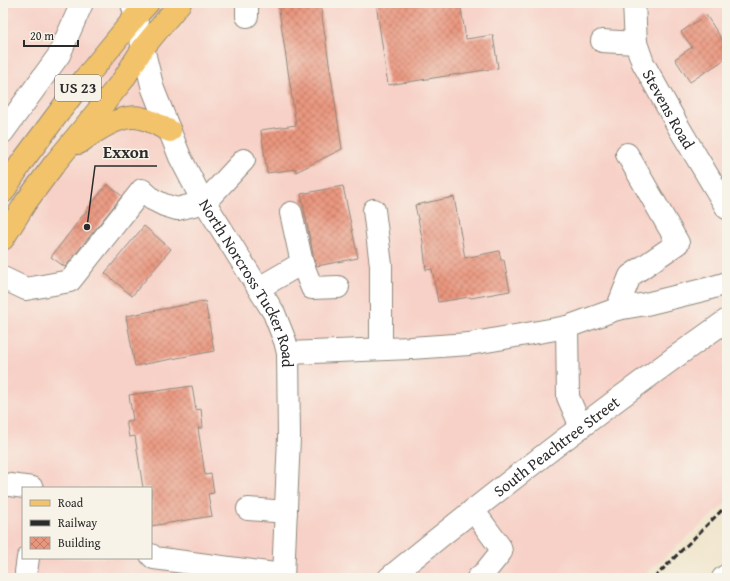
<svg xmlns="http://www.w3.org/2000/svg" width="730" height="581" viewBox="0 0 730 581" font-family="'Gentium Book Plus',serif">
<defs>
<pattern id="building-cross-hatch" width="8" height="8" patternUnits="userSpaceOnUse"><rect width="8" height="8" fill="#ea967f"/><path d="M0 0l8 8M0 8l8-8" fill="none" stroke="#be7b68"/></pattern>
</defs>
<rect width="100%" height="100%" fill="#f7f3e8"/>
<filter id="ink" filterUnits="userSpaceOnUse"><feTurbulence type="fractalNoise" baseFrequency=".025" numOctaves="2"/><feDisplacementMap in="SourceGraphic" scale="8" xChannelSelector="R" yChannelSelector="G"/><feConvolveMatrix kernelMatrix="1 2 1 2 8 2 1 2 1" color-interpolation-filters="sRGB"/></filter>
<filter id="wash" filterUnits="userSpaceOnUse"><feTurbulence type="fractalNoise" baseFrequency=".012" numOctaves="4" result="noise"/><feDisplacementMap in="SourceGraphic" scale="16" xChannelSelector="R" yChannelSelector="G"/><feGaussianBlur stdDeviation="0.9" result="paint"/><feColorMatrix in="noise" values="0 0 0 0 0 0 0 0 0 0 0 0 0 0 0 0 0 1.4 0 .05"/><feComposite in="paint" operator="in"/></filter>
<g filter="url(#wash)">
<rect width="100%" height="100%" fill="#f1e6cd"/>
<path fill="#f7d1c7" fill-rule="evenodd" d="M3,3H727V502L641,578H3ZM23,488H151V558H23Z"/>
<g id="blocks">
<path fill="url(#building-cross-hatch)" d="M278,3H320L342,149L296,172V169L267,173L261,130L296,125Z
M376,3H460L466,39L493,35L498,68L388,85Z
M706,15L727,47V58L690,82L675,59L692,47L681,32Z
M107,184L122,196L65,267L51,257Z
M343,186L358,258L317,266L314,259L301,194Z
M454,197L465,258L499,251L501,260H504L510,291L471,298L470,297L438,302L432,269L426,270L423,242L415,205Z
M144,226L171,249L132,296L105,273Z
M205,301L214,351L135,366L126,316Z
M192,386L196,410L201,409L203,428H198L205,475L211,474L214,493L208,494L212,516L151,526V488H143L135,436L129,437L126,421L133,420L129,395Z"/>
</g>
</g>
<g filter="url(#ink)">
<use href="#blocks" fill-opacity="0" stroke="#8e887c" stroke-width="1"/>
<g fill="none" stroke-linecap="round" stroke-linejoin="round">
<defs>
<g id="minor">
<path id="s1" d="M132,3L153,89L180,157L197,190L274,313L285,341L288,353L289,437L283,578"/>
<path d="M247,3V16"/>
<path id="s2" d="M634,3L636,43L643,63L678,126L727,208"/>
<path d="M602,41L636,43"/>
<path d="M3,132L59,55L82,3"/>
<path d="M374,210L381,265V349"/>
<path d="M291,213L302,263"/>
<path d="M3,278L26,289L70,281L142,190L152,199L164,205L177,209L205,202L244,160"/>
<path d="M259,288L302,263L312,288L338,287"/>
<path d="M617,309L630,276L678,243L627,154"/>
<path d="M567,327L568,397L581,427"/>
<path d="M288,353L411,348L469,344L567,327L617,309L646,304L707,289L727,283"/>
<path d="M3,484L32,488"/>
<path d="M248,509L286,512"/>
<path d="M473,510L500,547L501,552L485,572L478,578"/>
<path d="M151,555L154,558L283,575"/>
<path d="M26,572L28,558"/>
<path id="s3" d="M389,578C499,488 611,402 727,320"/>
<path d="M723,578L727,575"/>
</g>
<path id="major" d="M79,143C94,132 122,113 141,118C151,120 161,127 170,131
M3,192L22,162L78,87L136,16L148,3
M3,239L26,202L55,163L123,80L143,48L180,3"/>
</defs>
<use href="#minor" stroke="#8e887c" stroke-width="24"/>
<use href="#major" stroke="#8e887c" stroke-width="24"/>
<use href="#minor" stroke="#fff" stroke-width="22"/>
<use href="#major" stroke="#f2c36a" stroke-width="22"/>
<path stroke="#2b2b2b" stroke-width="3" stroke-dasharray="6 3" stroke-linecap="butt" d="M654,578L727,505"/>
</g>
</g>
<g text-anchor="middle" stroke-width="3" stroke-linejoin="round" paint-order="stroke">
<rect fill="#f7f3e8" stroke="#686764" stroke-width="1" x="55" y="75" width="46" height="26" rx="3"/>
<g font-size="15" font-weight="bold" fill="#2b2b2b">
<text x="78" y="93">US 23</text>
</g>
<g font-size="16" fill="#2b2b2b" stroke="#f7f3e8">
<text dy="6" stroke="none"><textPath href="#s2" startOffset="114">Stevens Road</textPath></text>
<text dy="6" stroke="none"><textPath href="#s1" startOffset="306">North Norcross Tucker Road</textPath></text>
<text dy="6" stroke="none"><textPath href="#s3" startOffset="213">South Peachtree Street</textPath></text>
</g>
</g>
<path fill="none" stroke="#2b2b2b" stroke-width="1.5" d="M87 227L95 166H157"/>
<circle fill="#2b2b2b" stroke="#f7f3e8" stroke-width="1.5" cx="87" cy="227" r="4"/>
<g font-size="17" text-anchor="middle" font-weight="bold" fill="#2b2b2b" stroke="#f7f3e8" stroke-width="3" stroke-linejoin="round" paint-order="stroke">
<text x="126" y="158">Exxon</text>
</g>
<rect width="730" height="581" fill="none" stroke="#f7f3e8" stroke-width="16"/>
<rect x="22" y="487" width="130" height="72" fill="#f7f3e8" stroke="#a5a39c"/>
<rect x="30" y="500" width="20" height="6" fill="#f2c36a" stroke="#a5a39c"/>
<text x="58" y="507" font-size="12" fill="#2b2b2b">Road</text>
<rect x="30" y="520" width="20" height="6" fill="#2b2b2b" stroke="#a5a39c"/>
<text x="58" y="527" font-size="12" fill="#2b2b2b">Railway</text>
<rect x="30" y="537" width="20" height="12" fill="url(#building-cross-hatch)" stroke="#a5a39c"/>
<text x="58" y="547" font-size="12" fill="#2b2b2b">Building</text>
<path d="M24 40v6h54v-6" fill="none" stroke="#2b2b2b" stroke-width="2"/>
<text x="30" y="40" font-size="12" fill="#2b2b2b" stroke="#f7f3e8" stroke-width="3" paint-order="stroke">20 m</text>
</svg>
